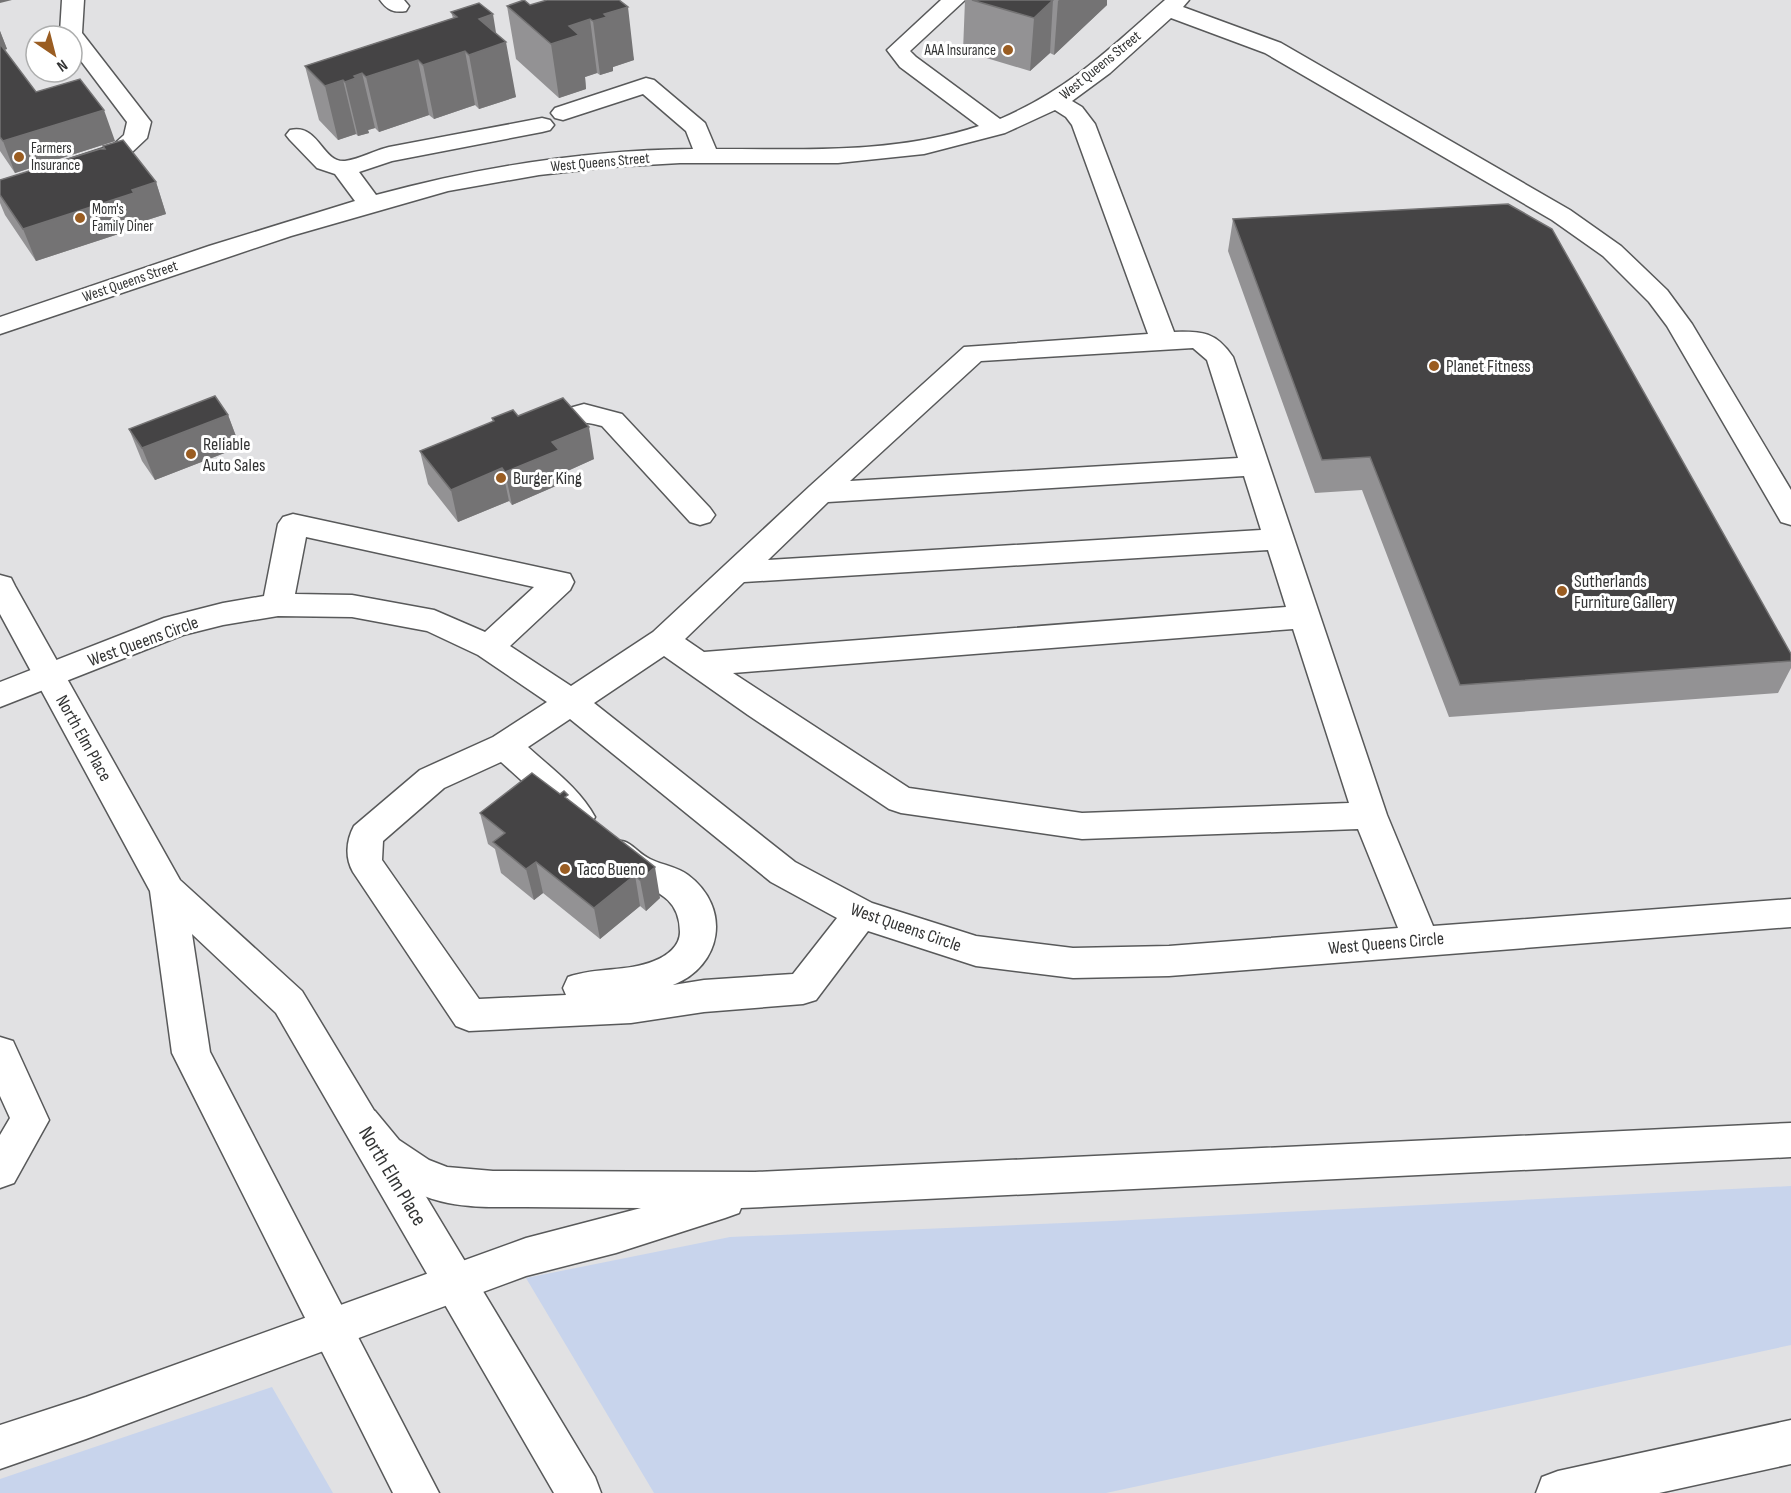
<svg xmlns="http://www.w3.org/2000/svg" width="1791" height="1493" viewBox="0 0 1791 1493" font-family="'Sofia Sans Condensed',sans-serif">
<rect width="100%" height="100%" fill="#e1e1e3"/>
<path fill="#c8d4ec" d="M1791,1186V1345L1106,1493H654L526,1278L730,1237L1111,1221Z
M272,1387L333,1493H0V1479Z"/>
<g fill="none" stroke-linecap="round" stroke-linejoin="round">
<defs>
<path id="minor" d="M62,0H84L82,33L151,122L147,138L129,155L0,197V182L113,145L124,135L127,122L72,49V36H62L60,33Z
M380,0H404L409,6L406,11C394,13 387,10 380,0Z
M941,0H965L910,51L916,57L1000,119C1071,88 1109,49 1165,0H1189L1183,7L1281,43L1570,210L1621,246L1667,290L1692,324L1791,490V525L1781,522L1667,326L1649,302L1603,256L1552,220L1265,53L1171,18L1110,73L1072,101L1082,107L1095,124L1174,332C1202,331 1216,332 1233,357L1387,815L1433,926L1791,899V927L1169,976L1073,978L976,966L868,931L816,1000L803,1004L704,1012L631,1023L469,1031L456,1026L353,872C345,858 346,841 354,826L420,770L493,737L547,702L478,655L427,631L352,617L278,616L223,625L183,635L0,707V682L164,618L223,603L264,596L278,524L283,517L293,514L570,574L574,582L570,590L510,646L571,686L653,632L810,486L964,347L1148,334L1072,125L1066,117L1055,110L1005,133L924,154L838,163H680L610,167L539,175L448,191L291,236L0,334V317L209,246L355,201L335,174L317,168L290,140L286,135L290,130C319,123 322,163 345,161C360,159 375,150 389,147C440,137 491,128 542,118L550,120L554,125L550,130L542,132L392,161L359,172L376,195C480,167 585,150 693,149L686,131L643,94L563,120L555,118L551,113L555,108L646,78L654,80L705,123L716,149C804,149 895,154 979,126L900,67L887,50ZM1193,348L1207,360L1238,458L850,481L981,361ZM1244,476L1261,530L768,560L828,502ZM306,537L534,587L485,632L434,610L352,595L295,594ZM1268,550L1286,607L704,652L685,639L744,582ZM1293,629L1349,803L1082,813L909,788L733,673ZM664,656L748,715L889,809L901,813L1082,839L1358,829L1398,928L1169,946L1073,948L976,936L872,903L795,862L594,703ZM570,719L771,882L837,918L793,974L704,980L673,985C722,966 732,908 688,875C678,867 662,865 650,859C631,849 630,835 606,843L601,853C622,893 680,879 680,932C680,946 667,956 654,961C627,972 596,967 568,977L563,988L566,995L479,999L382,860L383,841L444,788L501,762L542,799L566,826L578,830L590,826L595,817C580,789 551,768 528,747Z
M584,404L622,414L710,508L715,515L710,522L700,525L690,522L602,426C596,425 589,422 583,423C563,427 548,438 526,432L522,426L526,420Z
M0,1037L13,1041L49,1120L14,1183L0,1188V1135L10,1118L0,1096Z"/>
<path id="major" d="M0,575L11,578L15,586L180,880L302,991L595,1477L601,1493H554L276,1013L192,934L210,1052L439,1493H393L172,1053L150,891L0,614Z"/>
<path id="highway" d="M361,1106L375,1111L399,1140L429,1160L447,1167L493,1171L755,1172L1791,1123V1157L741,1208L739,1213L725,1218L616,1253L526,1276L86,1439L0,1469V1425L86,1397L526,1238L641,1208C602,1208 564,1207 526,1207C500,1207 473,1208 448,1203C404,1194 361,1164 342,1123L347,1111Z
M1791,1420V1464L1659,1493H1536L1542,1477L1558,1471Z"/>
</defs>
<use href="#minor" stroke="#58595a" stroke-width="3"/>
<use href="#major" stroke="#58595a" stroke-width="3"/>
<use href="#highway" stroke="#58595a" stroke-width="3"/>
<use href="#minor" fill="#fff" fill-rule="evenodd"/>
<use href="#major" fill="#fff" fill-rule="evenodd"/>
<use href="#highway" fill="#fff" fill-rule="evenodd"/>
</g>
<path fill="#939294" d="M619,0L634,60L613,67V71L600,75L597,73L585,77L586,89L559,98L516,59L507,6L530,5Z
M965,0H1107V5L1054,55L1050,53L1030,71L963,51Z
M451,12L496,34L516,97L479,109L475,105L434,119L429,115L379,132L375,128L368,130L369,133L358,136L356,134L338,140L319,120L305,66L453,18Z
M0,31L7,49L4,50L36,92L115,141L15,173L0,151Z
M103,146L156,182L166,214L144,221L146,225L36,261L5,215L0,203V180L104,149Z
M1233,219L1791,654V668L1778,693L1449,717L1362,490L1315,493L1228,251Z
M228,415L240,447L155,480L142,461L129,429Z
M518,416L594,459L563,473L565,482L512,505L509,501L458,522L428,484L420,451L493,422L492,418Z
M560,794L570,801L660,898L646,911L640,906L600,939L543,893L534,900L501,873L495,849L488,844L480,813Z"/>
<path fill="#747374" d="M0,0H12L0,3Z
M1053,0L1050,53L1030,71L1034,18Z
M1059,0H1107V5L1054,55L1058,1Z
M628,7L634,60L613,67V71L600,75L593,21L604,14Z
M493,14L498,45L506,42L516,97L479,109L469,55L479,19Z
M590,19L597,73L585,77L586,89L559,98L551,44L569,26Z
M0,31L7,49L0,51Z
M465,51L475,105L434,119L423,65Z
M418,60L429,115L379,132L366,77Z
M362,73L375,128L368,130L369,133L358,136L345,82L354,76Z
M343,80L356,134L338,140L325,86Z
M104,110L115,141L15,173L3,141Z
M156,182L166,214L144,221L146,225L36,261L23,229Z
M228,415L240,447L155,480L142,448Z
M589,427L594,459L563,473L565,482L512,505L505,472L552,442Z
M502,468L509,501L458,522L451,490Z
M536,862L543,893L534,900L526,869Z
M655,867L660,898L646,911L640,880Z
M635,875L640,906L600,939L594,908Z"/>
<path fill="#454445" stroke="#747374" stroke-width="1.5" d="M524,0L530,5L547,0H619L628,7L604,14L607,17L593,21L590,19L569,26L579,35L551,44L507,6Z
M972,0H1053L1034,18Z
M479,3L493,14L479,19L506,42L469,55L465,51L423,65L418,60L366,77L362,73L354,76L356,78L345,82L343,80L325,86L305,66L457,17L451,12Z
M0,44L36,92L80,79L104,110L3,141L0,137Z
M123,140L156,182L132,190L134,193L23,229L0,195V180L100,149H105L103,146Z
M1508,204L1552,229L1791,654V661L1460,685L1370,457L1322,460L1233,219Z
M215,396L228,415L142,448L129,429Z
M563,398L589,427L552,442L559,450L505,472L502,468L451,490L420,451L494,421L492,418L513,410L518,416Z
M532,773L560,794L564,791L568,795L565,797L655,867L640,880L635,875L594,908L536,862L526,869L493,842L505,833L480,813Z"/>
<g fill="#9a5d22" stroke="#fff" stroke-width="2">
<circle cx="1008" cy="50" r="6"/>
<circle cx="19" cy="157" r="6"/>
<circle cx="80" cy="218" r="6"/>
<circle cx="1434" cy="366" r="6"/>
<circle cx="191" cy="454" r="6"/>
<circle cx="501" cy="478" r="6"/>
<circle cx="1562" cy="591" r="6"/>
<circle cx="565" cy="869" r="6"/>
</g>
<g text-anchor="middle" stroke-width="6" stroke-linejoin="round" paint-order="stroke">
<g font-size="15" fill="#333434" stroke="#fff" text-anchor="start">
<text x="996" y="55" text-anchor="end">AAA Insurance</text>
<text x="31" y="153">Farmers<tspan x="31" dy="17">Insurance</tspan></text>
<text x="92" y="214">Mom's<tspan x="92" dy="17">Family Diner</tspan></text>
</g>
<g font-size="15" fill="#333434" stroke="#fff">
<text transform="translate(1100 65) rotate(-39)" y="5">West Queens Street</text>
<text transform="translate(600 162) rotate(-5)" y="5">West Queens Street</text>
<text transform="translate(130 281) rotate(-19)" y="5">West Queens Street</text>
</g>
<g font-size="18" fill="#333434" stroke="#fff" text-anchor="start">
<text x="1446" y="372">Planet Fitness</text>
<text x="203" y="450">Reliable<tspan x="203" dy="21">Auto Sales</tspan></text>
<text x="513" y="484">Burger King</text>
<text x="1574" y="587">Sutherlands<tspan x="1574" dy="21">Furniture Gallery</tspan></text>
<text x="577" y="875">Taco Bueno</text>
</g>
<g font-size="18" fill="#333434" stroke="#fff">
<text transform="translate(143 641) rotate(-20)" y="6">West Queens Circle</text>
<text transform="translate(84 738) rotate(61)" y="6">North Elm Place</text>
<text transform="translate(906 927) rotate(19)" y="6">West Queens Circle</text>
<text transform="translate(1386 943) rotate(-5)" y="6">West Queens Circle</text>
</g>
<g font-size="21" fill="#333434" stroke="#fff">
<text transform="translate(393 1176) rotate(59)" y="7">North Elm Place</text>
</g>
</g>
<g transform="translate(54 54) rotate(145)"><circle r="28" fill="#ffffff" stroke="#adaeae" stroke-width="1.5"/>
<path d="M0-4.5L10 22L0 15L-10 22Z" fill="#9a5d22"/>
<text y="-9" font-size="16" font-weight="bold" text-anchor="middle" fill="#333434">N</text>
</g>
</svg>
